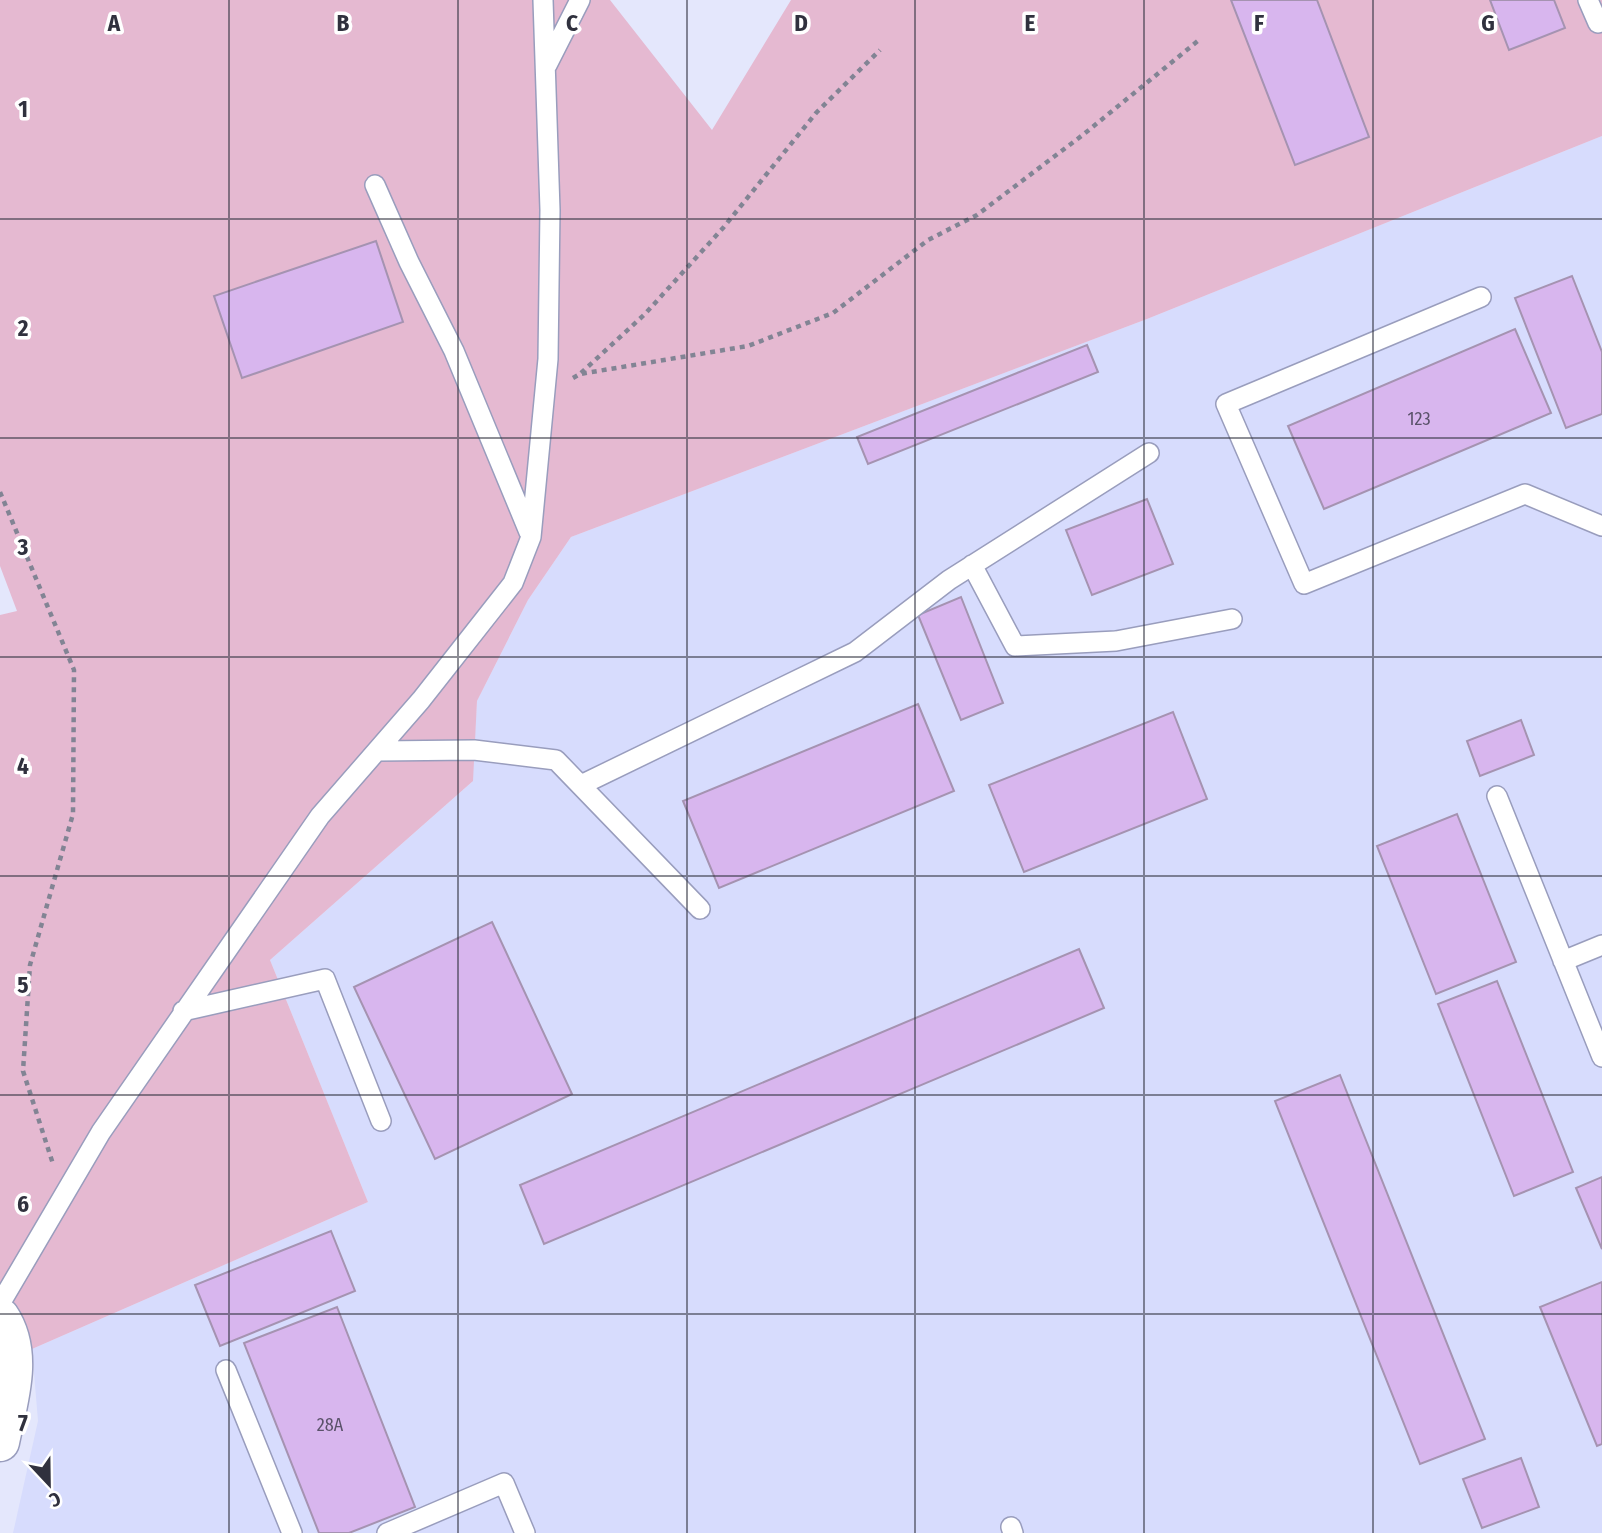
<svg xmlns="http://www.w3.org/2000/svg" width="1602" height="1533" viewBox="0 0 1602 1533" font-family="'Fira Sans Condensed',sans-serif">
<rect width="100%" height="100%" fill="#e4e7fc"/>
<path fill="#d7dcfd" d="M1602,136V1533H13L38,1421L32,1349L368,1202L270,960L472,782L477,701L528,600L571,537L1147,319Z"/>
<path fill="#e5b9d1" d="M0,0H610L712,130L791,0H1602V136L1147,319L571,537L528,600L477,701L473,781L270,960L368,1202L32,1349L0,1282V615L17,611L0,566Z"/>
<path fill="#d8b6ee" stroke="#a593b1" stroke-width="2" d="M1231,0H1317L1369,137L1295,165Z
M1490,0H1554L1565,28L1509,50Z
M376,241L403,322L242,378L214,296Z
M1572,276L1602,352V414L1566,428L1515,298Z
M1515,329L1551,413L1324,509L1288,426Z
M1087,345L1098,372L868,464L857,437Z
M1147,499L1173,564L1092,595L1066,530Z
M961,597L1003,703L961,720L918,615Z
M918,704L954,791L719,888L683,801Z
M1173,712L1207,799L1024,872L989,785Z
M1521,720L1534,755L1480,776L1467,741Z
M1457,814L1516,962L1436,994L1377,846Z
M492,922L572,1094L435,1159L354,987Z
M1079,949L1104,1008L544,1244L520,1185Z
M1497,981L1573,1172L1514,1196L1438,1004Z
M1340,1075L1485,1439L1420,1464L1275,1101Z
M1602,1177V1249L1576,1188Z
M331,1231L355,1291L220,1346L195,1285Z
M1602,1282V1444L1597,1446L1540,1307Z
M337,1307L415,1507L349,1533H319L244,1343Z
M1521,1458L1539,1507L1482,1528L1463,1479Z"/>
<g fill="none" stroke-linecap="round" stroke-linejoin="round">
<defs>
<path id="lane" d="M1588,0L1598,23
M547,65L580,0
M375,185L409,262L454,351L529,532
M1481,297L1226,404L1304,584L1525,494L1602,526
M972,565L1015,646L1116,641L1232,619
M377,751L474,750L556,760L700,909
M581,785L855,652L949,580L1149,453
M1497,796L1602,1057
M1563,961L1602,945
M183,1011L325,979L381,1121
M0,1304L101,1132L320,816L421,700L513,583L531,537L548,359L550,210L543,0
M226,1370L292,1533
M1011,1527L1013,1533
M387,1533L504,1483L525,1533"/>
<path id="street" d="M0,1317C25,1354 8,1402 0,1442"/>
</defs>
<use href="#lane" stroke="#999dbd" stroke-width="22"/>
<use href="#street" stroke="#999dbd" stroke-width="41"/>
<path stroke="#828494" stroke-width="4.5" stroke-dasharray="5 5" stroke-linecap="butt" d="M581,373L645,314L723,228L816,113L880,50
M573,378L580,374L748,346L833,313L928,240L977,215L1084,134L1199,40
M0,492L74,670L73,814L30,965L23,1071L53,1164"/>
<use href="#lane" stroke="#fff" stroke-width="19"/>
<use href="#street" stroke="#fff" stroke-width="38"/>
</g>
<path fill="none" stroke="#30313e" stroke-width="2" stroke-opacity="0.55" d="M229,0V1533M458,0V1533M687,0V1533M915,0V1533M1144,0V1533M1373,0V1533M0,219H1602M0,438H1602M0,657H1602M0,876H1602M0,1095H1602M0,1314H1602"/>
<g text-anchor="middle" stroke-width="7" stroke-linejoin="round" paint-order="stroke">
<g font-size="18" fill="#5a526a">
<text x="1419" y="425">123</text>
<text x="330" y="1431">28А</text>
</g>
</g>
<g font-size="23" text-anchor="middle" font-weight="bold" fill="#30313e" stroke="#fff" stroke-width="7" stroke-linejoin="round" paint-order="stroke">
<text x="114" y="31">A</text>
<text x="343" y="31">B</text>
<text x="572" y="31">C</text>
<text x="801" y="31">D</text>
<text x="1030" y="31">E</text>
<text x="1259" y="31">F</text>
<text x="1488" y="31">G</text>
<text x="23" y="117">1</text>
<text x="23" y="336">2</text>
<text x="23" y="555">3</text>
<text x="23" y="774">4</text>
<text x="23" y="993">5</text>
<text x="23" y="1212">6</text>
<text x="23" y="1431">7</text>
</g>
<g transform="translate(49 1484) rotate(158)" stroke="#ffffff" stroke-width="5" paint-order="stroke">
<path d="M0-5L12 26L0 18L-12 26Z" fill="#30313e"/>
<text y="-10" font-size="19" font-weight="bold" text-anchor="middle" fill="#30313e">С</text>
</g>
</svg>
